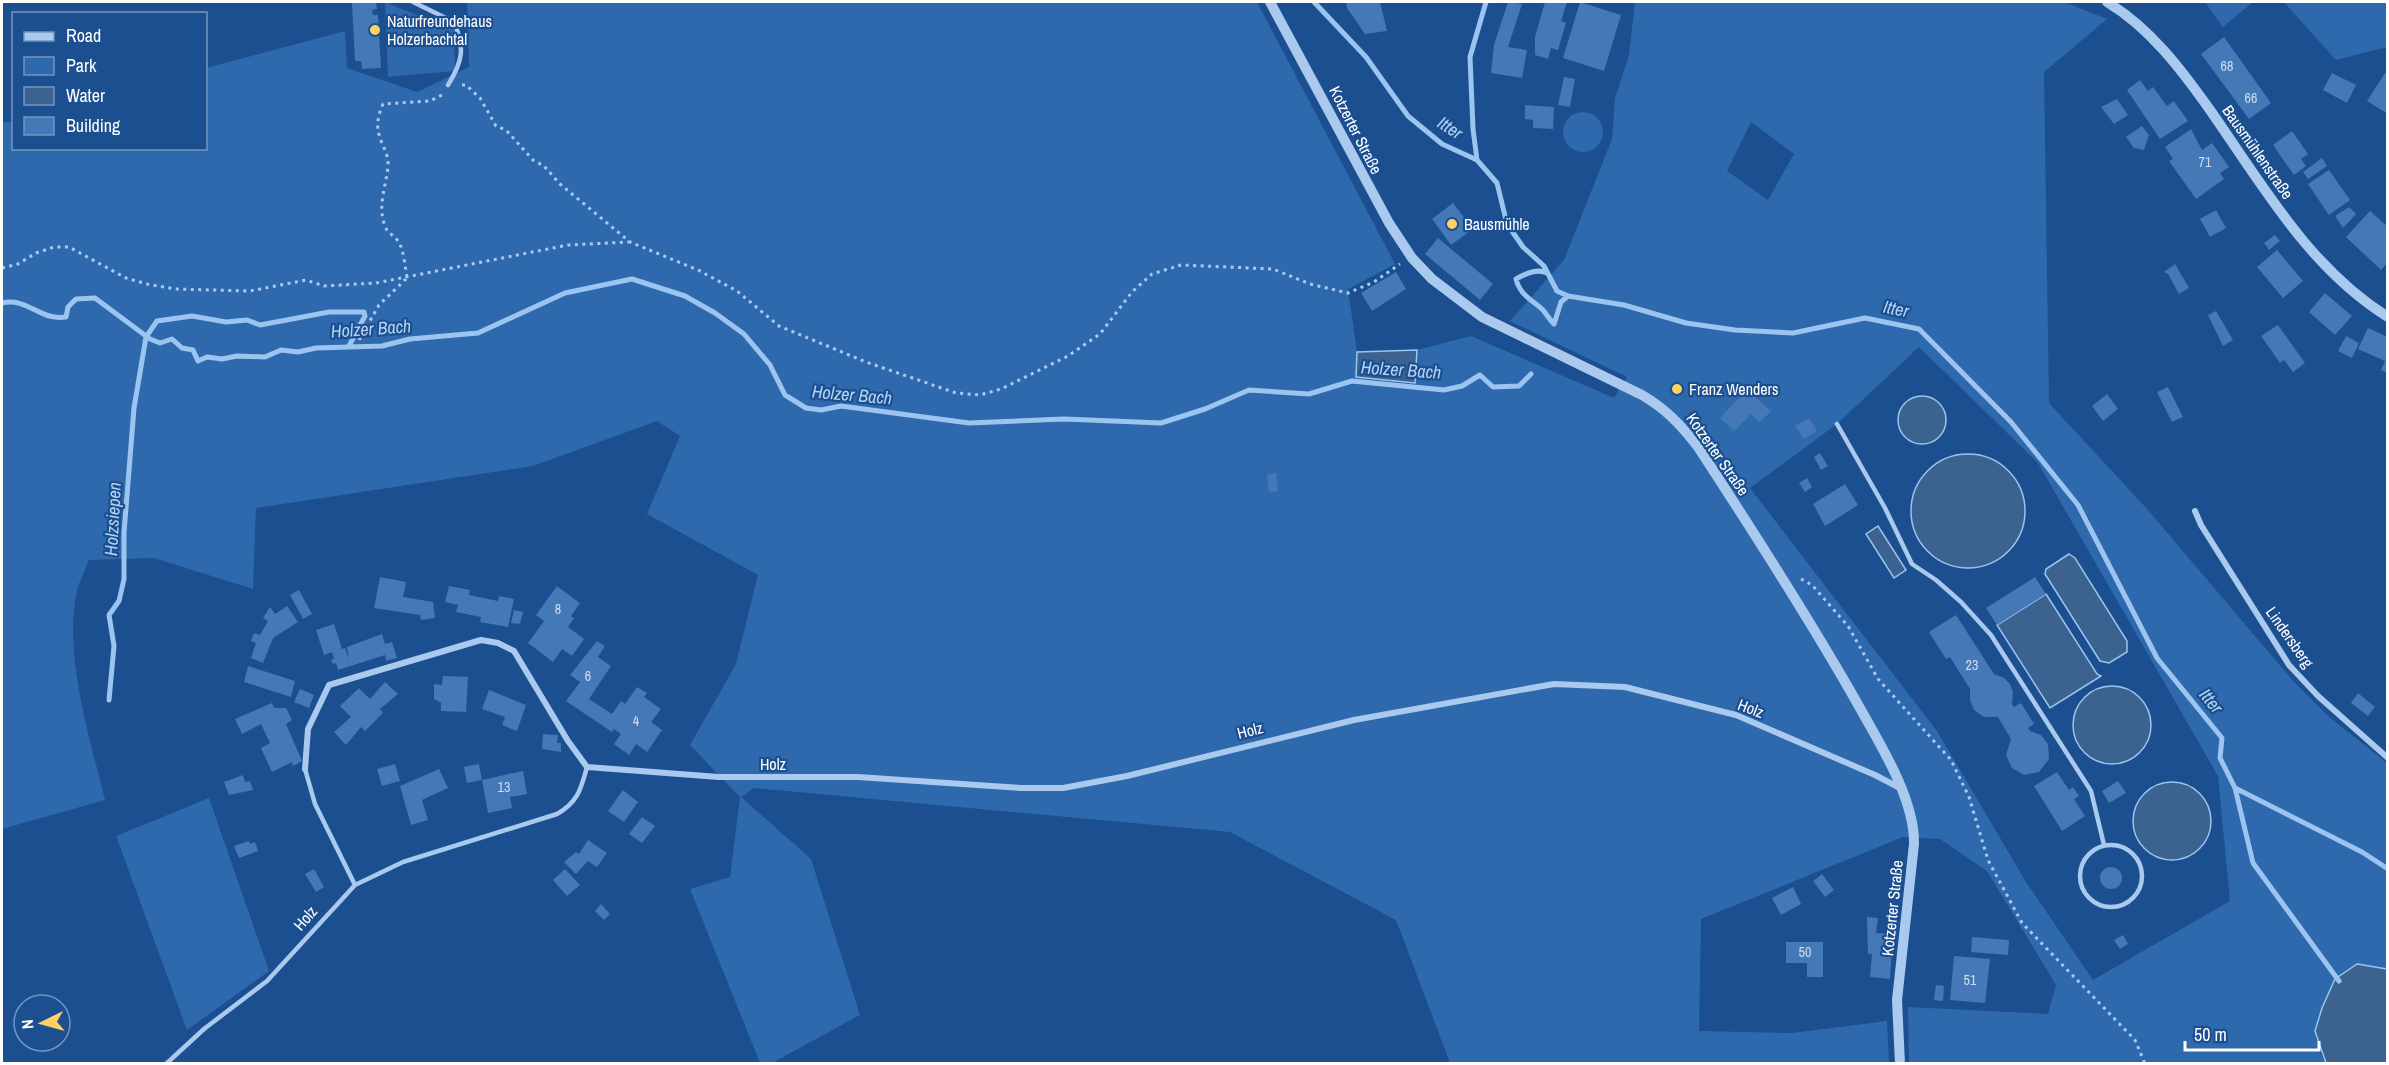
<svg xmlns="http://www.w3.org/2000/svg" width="2389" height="1065" viewBox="0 0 2389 1065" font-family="'Archivo Narrow',sans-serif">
<rect width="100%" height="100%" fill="#1b4f8f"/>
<path fill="#2e69ad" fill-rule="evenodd" d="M385,2L454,30L455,71L388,77Z
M467,2H1257L1395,264L1348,289L1357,352L1417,350L1471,336L1614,398L1627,377L1510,321L1564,260L1612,139L1615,98L1629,55L1635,2H2064L2107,19L2044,72L2049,403L2148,510L2293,681L2329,717L2387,763V969L2379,966L2319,1050L2326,1063H1909L1908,1007L2048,1014L2056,985L1987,871L1940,839L1903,837L1701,919L1699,1031L1792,1033L1887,1021L1889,1063H1450L1396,920L1230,832L754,788L741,797L811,859L860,1015L772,1063H760L690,889L730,877L740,797L690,745L736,664L758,575L647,514L680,436L657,421L533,466L256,508L253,589L154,558L89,560C85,570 80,580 77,590C63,654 90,738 105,800L2,829V122H13L14,148H206V68L345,31L347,68L417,92L469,67ZM1751,122L1794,154L1768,200L1727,171ZM1919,347L2038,463L2218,776L2230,901L2093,980L2026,882L1937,731L1750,488L1837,424Z
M2205,2H2253L2223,27Z
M2284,2H2387V47L2336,60Z
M1563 132a20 20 0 1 1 40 0a20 20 0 1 1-40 0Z
M209,798L269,971L187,1030L116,836Z"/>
<path fill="#3c6290" stroke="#9cc4f0" stroke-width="1.5" d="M1417,350L1415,383L1356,377L1357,352Z
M1898 420a24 24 0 1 1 48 0a24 24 0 1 1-48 0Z
M1911 511a57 57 0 1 1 114 0a57 57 0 1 1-114 0Z
M1878,526L1906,570L1894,578L1866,534Z
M2069,554L2075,558L2127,641V652L2109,663L2100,661L2045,574L2046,569Z
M2046,594L2097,674L2101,676L2050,708L1997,625Z
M2073 725a39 39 0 1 1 78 0a39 39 0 1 1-78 0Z
M2133 821a39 39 0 1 1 78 0a39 39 0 1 1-78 0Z
M2357,964L2387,969V1063H2326L2315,1031L2322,1008L2335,979Z"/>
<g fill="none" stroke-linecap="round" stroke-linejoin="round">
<path stroke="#9cc4f0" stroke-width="5" d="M1314,2L1366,57L1408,116L1442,144L1477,160L1497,183L1507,224L1523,247L1544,266L1557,291L1568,296L1624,305L1686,323L1735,330L1793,333L1865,318L1919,329L2011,422L2078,505L2157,658L2222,738L2220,758L2235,788L2362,852L2388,869
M1477,160L1473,129L1470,57L1486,2
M1547,273C1537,268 1525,274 1516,279C1520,295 1531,299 1542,309C1546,313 1549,319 1554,324L1561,302L1568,296
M2,303C28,297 39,321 66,317L68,307L76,299L95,298L150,339L160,343L172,339L182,348L193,350L198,361L207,357L222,359L237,356L265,357L281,350L298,352L316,348L382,346L410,339L478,333L565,293L632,279L685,296L715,313L744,334L770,365L785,395L806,408L821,410L841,406L969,423L1064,419L1161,423L1205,409L1249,390L1309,394L1352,381L1444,390L1462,386L1480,375L1493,387L1519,386L1531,374
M109,700L114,646L109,615L119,601L124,579V533L134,408L146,337L157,321L192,316L226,322L247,320L260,325L329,312H364L365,316L349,346
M2235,788L2253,863L2339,981"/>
</g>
<path fill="#4478b7" d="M376,2L377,9L372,10L373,15H378L381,68L362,69L361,61H355L352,3Z
M1346,2H1380L1387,31L1365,34L1347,8Z
M1508,2L1522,4L1508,47L1527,50L1522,78L1491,73L1494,45Z
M1545,2H1567L1561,21L1566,23L1558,50L1551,48L1548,59L1535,55V37Z
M1580,2L1621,15L1604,71L1563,58Z
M2224,37L2271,103L2249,119L2201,54Z
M2332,73L2356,85L2347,103L2323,90Z
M2385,73L2388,75V114L2367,101Z
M1564,77L1575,79L1570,107L1558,105Z
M2140,80L2148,91L2153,87L2167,106L2174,101L2188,121L2160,139L2127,90Z
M2117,99L2128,115L2114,124L2101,107Z
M1525,105L1554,107L1553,129L1533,128V120L1525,119Z
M2142,126L2149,135L2144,150L2134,148L2126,137Z
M2191,129L2202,150L2212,143L2229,167L2220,173L2224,179L2196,199L2169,161L2173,159L2165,147Z
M2292,131L2308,154L2301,159L2306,166L2294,175L2273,145Z
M2322,158L2327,166L2308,179L2303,172Z
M2329,170L2350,200L2329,215L2308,184Z
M1453,203L1473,229L1451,245L1432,219Z
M2349,207L2356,214L2343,228L2335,216Z
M2216,210L2226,228L2210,237L2200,219Z
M2370,211L2388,227V262L2381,270L2346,237Z
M2275,235L2280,241L2269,250L2264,243Z
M1438,238L1493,284L1480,300L1425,254Z
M2277,250L2303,281L2283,298L2257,267Z
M2175,264L2189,288L2179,294L2168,274L2164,272Z
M1396,272L1406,289L1372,311L1361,293Z
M2325,293L2352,316L2335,335L2309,312Z
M2216,311L2233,340L2223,346L2208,315Z
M2278,325L2305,363L2293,372L2284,360L2280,363L2261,336Z
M2368,328L2388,337V373L2381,370L2385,361L2358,349Z
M2346,336L2359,343L2352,358L2338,351Z
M2168,387L2183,417L2172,422L2157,392Z
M1747,390L1771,411L1760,422L1751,414L1734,431L1720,418Z
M2107,394L2118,409L2103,421L2092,406Z
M1809,418L1817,431L1804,439L1795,426Z
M1820,453L1828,466L1821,470L1814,457Z
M1276,473L1278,491L1269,492L1267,475Z
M1807,478L1812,487L1805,492L1799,483Z
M1845,484L1858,505L1825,526L1813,504Z
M380,577L406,582L403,597L433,602L435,618L421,620L420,615L374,608Z
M2035,577L2046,594L1997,625L1986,608Z
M449,586L470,590L469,595L498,601L499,596L514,599L508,627L480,622L481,617L456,612L458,605L445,602Z
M557,586L580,603L571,616L574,618L568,627L584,639L572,656L562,649L553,662L528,643L544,621L536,615Z
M299,590L312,614L303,619L290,595Z
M287,606L298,622L273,638L263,663L251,658L256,643L251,641L254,633L260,635L268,621L263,618L270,607L275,614Z
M514,610L523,612L520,624L511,623Z
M1956,615L1994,674L2004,678L2010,684L2013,692L2012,704L2014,707L2021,703L2034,724L2028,728L2030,731L2041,735L2048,744L2049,759L2039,772L2024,775L2012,768L2006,755L2011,739L1998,717H1984L1974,710L1970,700V689L1950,657L1946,659L1929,632Z
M334,624L342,649L345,648L349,659L347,647L382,634L385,644L392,642L397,658L386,661L385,655L338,670L336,663L333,664L331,660L334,659L332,652L324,655L316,630Z
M597,641L605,646L598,657L611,666L589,699L612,714L621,701L625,704L637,687L647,693L644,697L661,709L651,722L662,730L647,752L636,744L629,755L614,744L621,734L614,729L612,732L566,701L580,682L570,675Z
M248,666L295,681L291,697L244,682Z
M443,676L468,677L466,712L441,711V703L434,699V684L442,685Z
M385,682L398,694L380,709L383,713L365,731L361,727L346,745L334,732L351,717L340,706L359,688L370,699Z
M300,689L314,695L309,708L294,702Z
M489,690L526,705L517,731L502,725L505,717L482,709Z
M2358,693L2375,707L2368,716L2351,703Z
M272,703L274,708H286L292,720L286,724L302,761L293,766L292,762L272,772L261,748L270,743L261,724L242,734L235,719Z
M543,734L558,735L557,743H561V752L542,749Z
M395,764L400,781L382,786L377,769Z
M479,764L482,780L523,771L527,794L510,797L512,808L488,813L482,780L467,783L464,767Z
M439,769L448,788L422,800L428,820L411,825L400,786Z
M2057,772L2069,790L2073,787L2079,796L2074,799L2085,816L2062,831L2034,786Z
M243,775L245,782L250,781L253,790L229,795L224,782Z
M2118,781L2126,793L2109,803L2102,791Z
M623,790L638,802L624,822L608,811Z
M642,817L655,826L642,843L629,834Z
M588,840L607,853L597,867L588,861L576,874L564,862L576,852L579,854Z
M249,841L250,844L255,842L258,851L239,858L234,846Z
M2100 878a11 11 0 1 1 22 0a11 11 0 1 1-22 0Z
M314,869L324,887L316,892L305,874Z
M565,869L580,885L567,896L553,880Z
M1822,874L1834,890L1825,897L1813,881Z
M1793,887L1801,904L1781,915L1772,898Z
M601,904L610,914L604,920L595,911Z
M1867,917L1878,918L1876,933L1893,934L1890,979L1870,977L1872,954H1868Z
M2123,935L2128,944L2120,949L2114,940Z
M1972,937L2009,940L2008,955L1971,952Z
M1786,942H1823V977H1807V963H1786Z
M1954,956L1990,959L1985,1003L1950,1000Z
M1936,985L1944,986L1943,1001L1934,1000Z"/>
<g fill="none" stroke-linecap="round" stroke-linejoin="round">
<path stroke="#a9c9ee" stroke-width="3" stroke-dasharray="3 4.5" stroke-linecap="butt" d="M462,85H466L480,98L496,126L506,130L533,160L544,166L560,184L630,242L698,270L737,291L779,326L866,362L956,393L980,395L1001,389L1068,356L1100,334L1132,292L1152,274L1181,265L1273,269L1310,284L1348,293L1374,282L1400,264
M2,268L18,264L36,253L54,247H69L126,278L147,284L175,289L250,291L306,280L324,286L376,283L568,245L629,242
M407,277C405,268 404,249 398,241C393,234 386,233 384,223C378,204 386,186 388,167C390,145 368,137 383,104L430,101L444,94
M359,340L379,305L406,279
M1801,579L1812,585L1848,626L1878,679L1951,760L1969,797L1988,860L2022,923L2135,1040L2145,1064"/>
<path stroke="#a9c9ee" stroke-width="4.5" d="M413,2L454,22C465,48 463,61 448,85
M1837,424L1885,508L1912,564L1936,580L1961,602L1991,635L2091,791L2104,845
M305,769L315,804L355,885
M2080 876a31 31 0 1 1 62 0a31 31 0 1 1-62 0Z
M166,1064L204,1029L267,981L355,885L403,862L557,814C578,802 581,789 587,767"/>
<path stroke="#a9c9ee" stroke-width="6" d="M2195,511L2201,525L2289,665L2318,696L2388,758
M305,769L308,729L329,685L481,640L498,643L514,651L568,741L587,767L719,777H858L1021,788H1063L1127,776L1354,720L1554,684L1625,687L1736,715L1875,775L1900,788"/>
<path stroke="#a9c9ee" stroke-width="10" d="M1270,2L1389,223L1412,258L1432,279L1482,317L1642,395C1666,409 1681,425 1698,447C1751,528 1804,610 1852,694C1875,736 1915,796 1914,844L1897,1000L1900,1064
M2107,2C2150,28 2181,69 2210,110C2262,184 2309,268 2388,317"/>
</g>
<g fill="#ffd166" stroke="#1b4f8f" stroke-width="2">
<circle cx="375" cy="30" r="6"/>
<circle cx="1452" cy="224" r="6"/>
<circle cx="1677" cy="389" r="6"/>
</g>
<g text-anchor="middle" stroke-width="4.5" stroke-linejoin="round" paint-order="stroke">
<g font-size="14" fill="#d0dded">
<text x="2227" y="71">68</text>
<text x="2251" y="103">66</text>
<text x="2205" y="167">71</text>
<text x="558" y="614">8</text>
<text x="1972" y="670">23</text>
<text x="588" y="681">6</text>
<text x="636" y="726">4</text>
<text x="504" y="792">13</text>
<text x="1805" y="957">50</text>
<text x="1970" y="985">51</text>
</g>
<g font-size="16" fill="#fff" stroke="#1b4f8f" text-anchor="start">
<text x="387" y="27">Naturfreundehaus<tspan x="387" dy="18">Holzerbachtal</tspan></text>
<text x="1464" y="230">Bausmühle</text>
<text x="1689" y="395">Franz Wenders</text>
</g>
<g font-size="16" fill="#fff" stroke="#1b4f8f">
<text transform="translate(1356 130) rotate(63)" y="6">Kotzerter Straße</text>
<text transform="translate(2258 152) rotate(55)" y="6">Bausmühlenstraße</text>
<text transform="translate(1718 454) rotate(55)" y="6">Kotzerter Straße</text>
<text transform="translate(2290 637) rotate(55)" y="6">Lindersberg</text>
<text transform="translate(1751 708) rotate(21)" y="6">Holz</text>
<text transform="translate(1250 730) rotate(-14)" y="6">Holz</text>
<text x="773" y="770">Holz</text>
<text transform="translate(1892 908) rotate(-84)" y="6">Kotzerter Straße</text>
<text transform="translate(305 918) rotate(-49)" y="6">Holz</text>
</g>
<g font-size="18" font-style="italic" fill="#b5d3f5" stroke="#1b4f8f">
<text transform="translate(1450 128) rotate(33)" y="6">Itter</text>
<text transform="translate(1896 309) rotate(12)" y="6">Itter</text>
<text transform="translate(371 329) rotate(-4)" y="6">Holzer Bach</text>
<text transform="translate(1401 370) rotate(4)" y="6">Holzer Bach</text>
<text transform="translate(852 395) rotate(5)" y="6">Holzer Bach</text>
<text transform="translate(113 519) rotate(-87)" y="6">Holzsiepen</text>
<text transform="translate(2211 701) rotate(51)" y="6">Itter</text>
</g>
</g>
<rect width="2389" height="1065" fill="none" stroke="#ffffff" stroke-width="6"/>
<rect x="12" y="12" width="195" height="138" fill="#1b4f8f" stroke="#7695bc" stroke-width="1.5"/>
<rect x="24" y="32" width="30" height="9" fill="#a9c9ee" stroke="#7695bc" stroke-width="1.5"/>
<text x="66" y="42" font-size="18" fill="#ffffff">Road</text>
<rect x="24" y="57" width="30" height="18" fill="#2e69ad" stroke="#7695bc" stroke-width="1.5"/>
<text x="66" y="72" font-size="18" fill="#ffffff">Park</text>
<rect x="24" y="87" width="30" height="18" fill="#3c6290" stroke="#7695bc" stroke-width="1.5"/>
<text x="66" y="102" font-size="18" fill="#ffffff">Water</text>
<rect x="24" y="117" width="30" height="18" fill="#4478b7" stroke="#7695bc" stroke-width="1.5"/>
<text x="66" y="132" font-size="18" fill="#ffffff">Building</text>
<g transform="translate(42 1023) rotate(265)"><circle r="28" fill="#1b4f8f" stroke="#7695bc" stroke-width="1.5"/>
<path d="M0-4.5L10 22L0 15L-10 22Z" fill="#ffd166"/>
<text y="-9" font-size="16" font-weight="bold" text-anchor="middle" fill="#ffffff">N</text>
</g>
<path d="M2185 1041v9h134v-9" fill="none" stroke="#ffffff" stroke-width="3"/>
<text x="2194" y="1041" font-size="18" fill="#ffffff" stroke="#1b4f8f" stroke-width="4.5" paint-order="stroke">50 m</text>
</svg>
